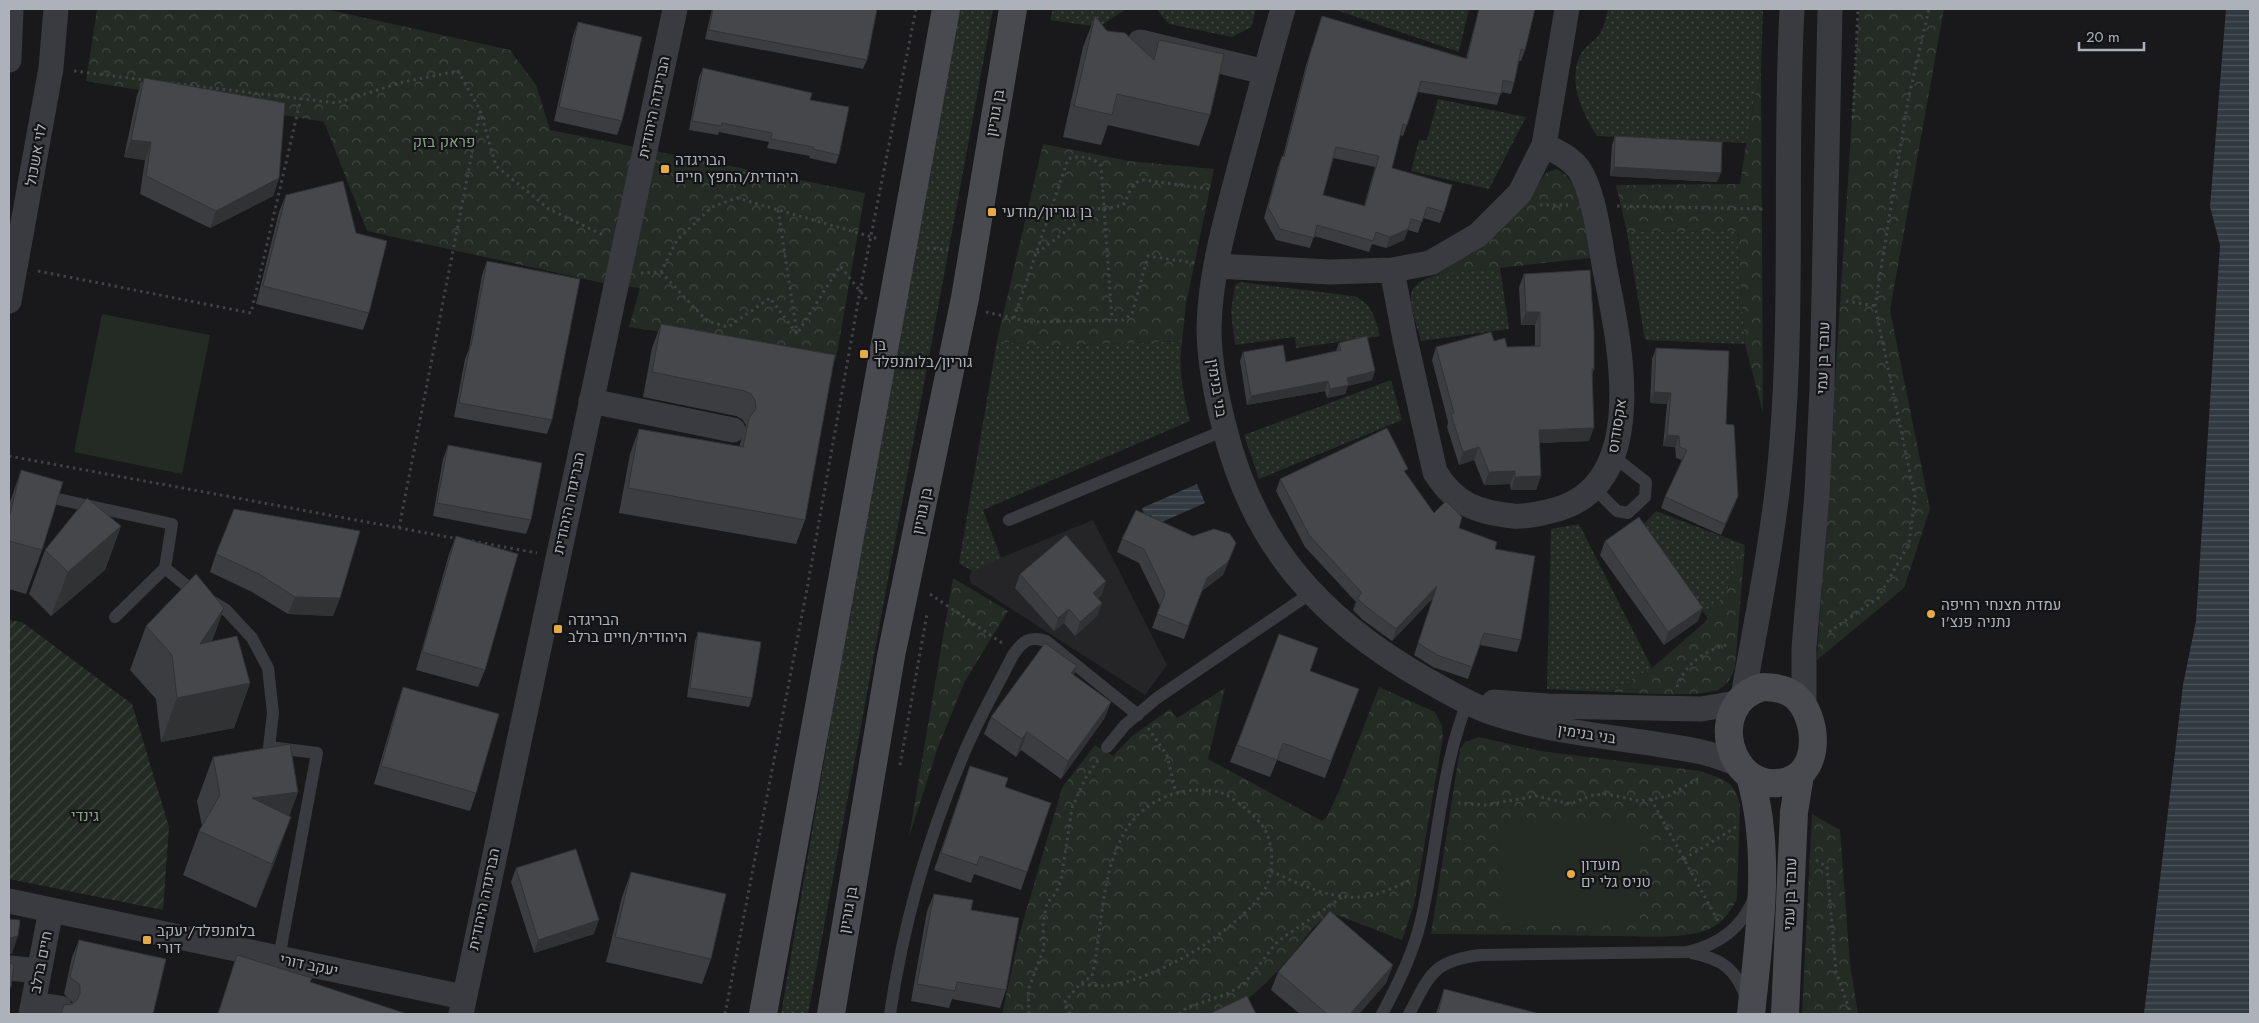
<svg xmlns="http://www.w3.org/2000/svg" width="2259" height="1023" viewBox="0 0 2259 1023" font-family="Jost,Heebo,sans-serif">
<defs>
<pattern id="grass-dots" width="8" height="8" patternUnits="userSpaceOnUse" patternTransform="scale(1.25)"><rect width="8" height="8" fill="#232b24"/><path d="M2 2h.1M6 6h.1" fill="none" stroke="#404742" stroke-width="1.8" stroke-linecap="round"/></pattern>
<pattern id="forest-crowns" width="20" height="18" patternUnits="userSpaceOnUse" patternTransform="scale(1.25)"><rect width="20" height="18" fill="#232b24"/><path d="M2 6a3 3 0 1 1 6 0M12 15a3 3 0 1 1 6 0" fill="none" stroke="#404742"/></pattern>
<pattern id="garden-furrows" width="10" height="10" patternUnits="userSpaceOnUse" patternTransform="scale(1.25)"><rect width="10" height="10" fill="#232b24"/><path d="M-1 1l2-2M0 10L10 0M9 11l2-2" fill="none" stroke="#404742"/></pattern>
<pattern id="water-rules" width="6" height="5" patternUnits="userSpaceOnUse" patternTransform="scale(1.25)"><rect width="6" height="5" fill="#313a40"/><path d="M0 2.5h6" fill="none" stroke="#4c545a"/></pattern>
</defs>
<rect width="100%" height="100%" fill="#19191b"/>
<path fill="#252528" d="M1093,520L1167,665L1145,695L971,583L969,577L972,571L978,567Z"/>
<path fill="url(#grass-dots)" d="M960,9H993L808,1014H781L866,514Z
M1053,9H1126L1099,27L1050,20Z
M1156,9H1256L1251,27L1232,37L1169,24Z
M1333,9H1469L1459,52Z
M1608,9H1763L1761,69L1750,119L1747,143L1597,136C1582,113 1566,79 1582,52C1587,45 1594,41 1599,35C1604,27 1606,18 1608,9Z
M1438,99L1526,117L1489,189L1411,171L1419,140H1427Z
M1737,231L1745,344L1645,340L1627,232Z
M1500,268L1509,329L1421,341C1418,329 1409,306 1411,295C1415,269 1480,270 1500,268Z
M1240,282L1353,296C1372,302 1375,318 1380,336L1296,348L1295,337L1235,345L1231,312L1235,285Z
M997,341L1043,346L1182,341C1178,369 1183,394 1190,421L983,510L1001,558L972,571L959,563Z
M1391,380L1402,420L1259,479L1244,435Z
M1656,511L1745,545L1727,590L1708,618L1640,528Z
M1579,524L1652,668L1610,692L1547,689L1551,529Z"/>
<path fill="url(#forest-crowns)" d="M97,9H325L510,50L536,85L550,130L865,193L836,359L629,327L640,288L603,283L367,231L324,122L86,81Z
M1859,9H1944L1890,310L1930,509L1904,588L1817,660Z
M1761,69L1763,413L1745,344L1737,231L1627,232L1616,185L1740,184L1750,119Z
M1043,144L1129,161L1214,169L1186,304L1182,341L1043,346L997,341Z
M1556,169C1582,177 1586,234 1591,258L1431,275L1474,252L1493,235L1536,188L1546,173Z
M1745,545L1735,668C1731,677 1728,685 1719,689C1703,698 1632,693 1610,692L1652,668L1704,623L1727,590Z
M953,578L1008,611L965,681L938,747L909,837Z
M1379,687L1435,712L1442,726L1443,737L1414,905L1402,940L1332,913C1314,923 1308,935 1295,951C1274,976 1252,1000 1223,1014H1002L1020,932L1062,788L1095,745L1113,756L1131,737L1170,709L1177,718L1225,688L1208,759L1322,821L1327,817L1339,791Z
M1479,737L1540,751L1700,771C1722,779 1735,780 1740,805L1737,899C1730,912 1723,923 1709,929C1685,940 1634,936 1607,936C1548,935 1489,934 1431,934L1460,749L1465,742Z
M1812,814L1840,830L1850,964L1858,1014H1802Z"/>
<path fill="url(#garden-furrows)" d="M9,620L22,622L132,704L169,827L163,910L9,879Z"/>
<path fill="#232b24" d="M102,314L210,335L182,474L74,452Z
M1640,823V925L1502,926L1501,824Z"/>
<path fill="url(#water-rules)" d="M2226,9H2250V1014H2144L2183,685L2196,621L2220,245L2210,207Z
M1197,484L1205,503L1155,525L1151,515L1145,517L1142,508Z"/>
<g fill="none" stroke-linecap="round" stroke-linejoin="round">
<path stroke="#404246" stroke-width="3" stroke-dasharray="2.5 4" stroke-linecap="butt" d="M74,71L145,80
M171,83L336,103L403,82L458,71L480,110L496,166L549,209L603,235
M1853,118L1858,9
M1540,205H1568
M1617,206L1766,209
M778,210L797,333
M927,248L948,250
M1037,253L1074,225L1078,207L1104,209L1123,205C1130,195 1130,182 1143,180L1210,189
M38,271L251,313L301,98
M661,272L707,321L728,327L770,298L797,334L840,266L868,301
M641,273L661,272L677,240L712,207L737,198L879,239
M1846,301L1875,306
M986,312L1030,322L1123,320L1132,314L1148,256L1195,263
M1014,318L1068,159C1078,155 1095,157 1101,166L1112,320
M9,456L459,539
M399,528L480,112
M472,541L537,553
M930,594L1002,643
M1829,632L1878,598L1909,544L1915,497L1875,306L1908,100L1929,9
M1677,687C1685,663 1707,649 1730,644
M1148,728L1167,755L1176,793
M900,765L927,614
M1651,799L1718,921
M1458,803L1485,805L1536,796L1570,804L1593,795L1606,794L1640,801L1668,796L1701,777
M1684,859L1736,827
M1816,860L1827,867L1836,972L1851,1014
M1271,871C1301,885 1335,902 1369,896C1384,893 1399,885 1413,879
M725,1014L807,589L860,291L916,9
M1029,1014L1028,990L1044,948L1043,923L1047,903L1056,893L1061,880L1072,808L1085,779L1098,760
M1070,1014L1064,1003L1080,984L1092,976C1103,928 1100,873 1126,830C1145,799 1184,784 1219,792C1231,795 1259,818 1265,830C1274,846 1274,873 1265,889C1252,911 1225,930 1204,945C1180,961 1139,982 1110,985C1101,987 1090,985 1080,984
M1179,1014L1186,1008L1227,994L1244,984L1278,941L1344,896"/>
<path stroke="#3a3b40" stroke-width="12" d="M1594,488L1617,511L1628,513L1645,497L1646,482L1614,457
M44,496L172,524L165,568L115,617
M1009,520L1225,430
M165,568L188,587L226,610L252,638L268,668L273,713L269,747L317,753L279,958
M1107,747L1125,725L1157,698L1311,593
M1692,953C1723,959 1736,969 1747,1000
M890,1014C903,926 927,840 962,758C976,723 996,689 1013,655C1022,642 1029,635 1046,641L1138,715
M1382,1014C1398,984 1413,954 1421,920C1438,847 1440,768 1469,698
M1409,1014C1430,975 1432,961 1480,955L1687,952C1719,945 1742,928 1754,898"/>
<path stroke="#3a3b40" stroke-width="25" d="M1283,9C1268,60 1255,111 1241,162C1227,216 1210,272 1209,328C1209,361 1216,395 1224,426C1253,545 1320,619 1425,679C1447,691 1469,705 1493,713C1543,730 1597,735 1649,743C1681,748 1710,751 1739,765
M1140,42L1265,72
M9,60L11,9
M1216,266L1330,272L1392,270L1430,263L1478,235L1520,193L1544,145L1567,9
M1392,270L1405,339L1435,472C1455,504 1476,512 1513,516C1528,517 1543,513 1558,509C1651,481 1619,340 1605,270C1600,242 1594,190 1578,168C1569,157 1556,151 1544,145
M9,301L51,68L56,9
M591,401L733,430
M1743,697C1757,616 1774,536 1781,454C1794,306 1784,157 1792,9
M1494,702L1547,706L1701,709L1737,703
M1804,706V648L1817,493L1822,389L1830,9
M9,901L463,997
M10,968L39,971
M33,1004L60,1008
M31,1014L51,910
M461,1014L675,9"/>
<path stroke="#484a4f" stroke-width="28" d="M1763,687C1775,687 1786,689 1795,696C1818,716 1822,770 1788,781C1729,799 1703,703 1763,687Z
M1750,776C1772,852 1759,937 1751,1014
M763,1014L946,9
M831,1014L891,656L965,298L1013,9
M1785,1014L1794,812L1800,775"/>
</g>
<path fill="#3c3d40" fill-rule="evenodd" d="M712,9H877L867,60L863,69L705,39Z
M1479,9H1535L1525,50L1521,61H1519L1514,83L1511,94L1501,92L1497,105L1418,92L1403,136L1400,135L1392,168L1444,212L1440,223L1423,218L1418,233L1408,230L1404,240L1386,248L1372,244L1369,252L1314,236L1310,248L1276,240L1264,218L1278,167L1282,156H1283L1306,65L1322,16L1466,58ZM1333,158L1375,167L1364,206L1323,195Z
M1095,16L1107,31L1152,58L1159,40L1210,115L1199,146L1108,125L1101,145L1063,137L1083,47Z
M578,22L622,121L617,135L554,121L573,36Z
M703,68L810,100L839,155L836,164L809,158L810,156L767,148L769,142L719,132L718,135L689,130L699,77Z
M144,78L279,178L273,196L210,228L140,194L145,160L124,157L137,95Z
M1615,136L1717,182L1610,176L1612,145Z
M286,195L369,313L363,330L256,304L279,212Z
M487,261L552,420L547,434L454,417L465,359L469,349L482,275Z
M1524,274L1594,369L1592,375L1589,441L1539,443L1541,476L1536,490H1511L1510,484L1484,485L1474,460L1459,465L1447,427L1448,422L1432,360L1436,347L1494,341L1507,347L1535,346V325H1521L1519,287Z
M661,324L835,355L805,520L796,544L619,513L630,454L639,429L739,447L746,425L742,419L736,416L643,397L652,348Z
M1339,343L1372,380L1348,386L1345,394L1327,398L1325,391L1247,405L1240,361L1243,352L1286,362L1336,351Z
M1656,348L1726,424L1738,496L1721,535L1661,508L1665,497L1682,460L1676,458L1675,447L1663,446L1667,404L1650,403L1652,359Z
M448,445L531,520L526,534L433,516L443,459Z
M21,470L42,550L26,594L9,589V505Z
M1406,473L1434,513L1495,549L1521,640L1517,652L1480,645L1468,679L1433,667L1414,655L1433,598L1392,641L1363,620L1353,610L1356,602L1305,547L1276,491L1280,479Z
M121,526L105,570L51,616L29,594L45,550Z
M456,536L485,670L478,687L416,670L449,554Z
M1193,536L1236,543L1223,575L1202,591L1184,639L1152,628L1160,606L1139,563L1117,552L1122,539Z
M1605,541L1698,621L1664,645L1600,555Z
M216,554L340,598L333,616L288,614L252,592L210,572Z
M1020,574L1102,595L1098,598L1102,603L1097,616L1075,636L1064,623L1054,631L1015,588Z
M224,608L212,641L250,683L234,728L161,742L156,699L130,670L146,626Z
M698,632L752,698L749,707L687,697L695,641Z
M1279,634L1310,671L1359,689L1325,778L1277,760L1270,777L1230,762Z
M1077,666L1074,675L1111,702L1104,719L1061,779L1021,750L1016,757L984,734L991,717Z
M403,687L476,793L470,811L374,784L397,705Z
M213,757L298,792L289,816L275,861L256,908L183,875L199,831L202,826L197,801Z
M970,766L1005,787L1027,872L1021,890L974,874L971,883L934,870Z
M516,868L594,934L534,953L511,882Z
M631,872L711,959L702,984L606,962L622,897Z
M934,894L971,910L1006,990L1000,1008L952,999L949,1008L911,1001L927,911Z
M79,940L153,1014H60L64,1005L73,1003L64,994L72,957Z
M237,955L310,982L407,1014H218Z
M1393,965L1386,983L1359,1014H1300L1271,990L1278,972Z
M1444,989L1540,1014H1436Z"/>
<path fill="#313234" d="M131,140L151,142L145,160L124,157Z
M1614,167L1721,173L1717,182L1610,176Z
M279,178L273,196L210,228L216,211Z
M1408,229L1404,240L1386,248L1390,237Z
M1526,312H1540L1535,325H1521Z
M1375,371L1372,380L1348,386L1345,394L1327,398L1330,389L1347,378Z
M1328,381L1325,391L1247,405L1251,396Z
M1654,392L1671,393L1667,404L1650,403Z
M1594,428L1589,441L1534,443L1539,430Z
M1667,435L1679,436L1675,447L1663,446Z
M1479,447L1474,460L1459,465L1463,452Z
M1515,471L1510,484L1484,485L1489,472Z
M1541,476L1536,490H1511L1515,477Z
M1738,496L1734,507L1721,535L1725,524Z
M121,526L105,570L51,616L68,572Z
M1236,543L1223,575L1202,591L1184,639L1207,578Z
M1106,581L1102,595L1088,606L1093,593Z
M1437,586L1433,598L1392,641L1396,629Z
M295,597L340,598L333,616L288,614Z
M1102,603L1097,616L1075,636L1080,622Z
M224,608L208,652L200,644Z
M1703,608L1698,621L1664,645L1668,632Z
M1069,609L1064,623L1054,631L1058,618Z
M1077,666L1071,683V673Z
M250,683L234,728L161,742L177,698Z
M1111,702L1104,719L1061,779L1068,761Z
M1027,732L1021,750L1016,757L1022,739Z
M298,792L282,836L252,798Z
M291,817L275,861L256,908L272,864Z
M599,920L594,934L534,953L538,940Z
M18,936L12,954H9V939L10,938Z
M1393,965L1386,983L1359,1014H1350Z
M9,986L11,987L9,994Z"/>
<path fill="#46474b" stroke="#313234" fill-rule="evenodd" d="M713,9H877L867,60L709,30Z
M1479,9H1535L1525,50L1521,49L1514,83L1503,80L1501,94L1421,81L1407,125L1403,124L1392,168L1452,185L1444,212L1427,207L1422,222L1411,219L1408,229L1390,237L1376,232L1373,241L1317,225L1314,238L1280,229L1268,207L1282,156L1284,157L1310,54L1322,16L1467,59ZM1336,147L1379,156L1365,206L1323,195Z
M1095,16L1107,31L1125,33L1154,60L1159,40L1224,54L1210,115L1117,94L1112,115L1074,106Z
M578,22L642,37L622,121L559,107Z
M703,68L812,93L810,100L849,107L839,155L813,149V147L771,139L772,133L722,123L721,126L692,121Z
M144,78L285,103L279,178L216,211L146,176L151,142L131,140Z
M1615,136L1722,142L1721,173L1614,167Z
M343,181L356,233L387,241L369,313L263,286L286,195Z
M487,261L580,279L552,420L459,403L470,346H471Z
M1590,270L1594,331V369H1592L1594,428L1539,430L1541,476L1515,477V471L1489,472L1479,447L1463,452L1451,414L1454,413L1436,347L1491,332L1494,341L1505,338L1507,347L1540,346V312H1526L1524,274Z
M661,324L835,355L805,520L628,488L639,429L743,447L749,418L756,409L755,400L751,394L745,391L652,372Z
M1367,336L1375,371L1347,378L1349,385L1330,389L1328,381L1251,396L1243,352L1283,345L1286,362L1341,350L1339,343Z
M1656,348L1729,351L1726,424L1734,425L1738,496L1725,524L1665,497L1687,450L1680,447L1679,436L1667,435L1671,393L1654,392Z
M1387,428L1408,469L1404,471L1434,513L1446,501L1462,517L1459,528L1497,542L1495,549L1535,556L1521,640L1484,633L1472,667L1437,655L1418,643L1437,586L1396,629L1368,608L1357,598L1362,593L1309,535L1280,479Z
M448,445L542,463L531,520L437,503Z
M21,470L63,482L42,550L9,541V518Z
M87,498L121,526L68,572L45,550Z
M234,509L360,531L340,598L295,597L259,574L216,554Z
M1136,510L1193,536L1214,529L1230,534L1236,543L1228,562L1207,578L1188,626L1157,614L1165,593L1144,549L1122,539Z
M1639,517L1703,608L1668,632L1605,541Z
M1066,535L1106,581L1093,593L1102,603L1080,622L1069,609L1058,618L1020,574Z
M456,536L518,554L485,670L422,652Z
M196,574L224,608L200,644L237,636L250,683L177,698L172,655L146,626Z
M698,632L761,642L752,698L690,688Z
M1279,634L1318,648L1310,671L1359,689L1331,761L1283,743L1277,760L1237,745Z
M1045,643L1077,666L1071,673L1111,702L1068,761L1027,732L1022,739L991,717Z
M403,687L499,714L476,793L381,766Z
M290,744L298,792L252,798L291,817L272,864L199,831L220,795L213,757Z
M970,766L1008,778L1005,787L1051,803L1027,872L980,856L977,865L941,853Z
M576,849L599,920L538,940L516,868Z
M631,872L726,894L711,959L615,937Z
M934,894L973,900L971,910L1019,918L1006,990L957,982L955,991L917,984Z
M1330,911L1393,965L1350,1014H1327L1278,972Z
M9,919L20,920L18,936L10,938L9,939Z
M79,940L166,959L153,1014H61L64,1005L72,1004L77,1000L80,993V985L70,977Z
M237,955L312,978L310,982L407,1014H218Z
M9,962L14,965L11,987L9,986Z
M1444,989L1540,1014H1438Z
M1247,996L1256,1014H1209Z"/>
<g fill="#e7ab44" stroke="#141416" stroke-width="2">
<rect x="660" y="164" width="10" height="10" rx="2.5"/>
<rect x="987" y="207" width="10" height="10" rx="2.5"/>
<rect x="859" y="349" width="10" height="10" rx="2.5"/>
<circle cx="1931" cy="614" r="5"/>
<rect x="553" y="624" width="10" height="10" rx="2.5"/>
<circle cx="1571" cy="874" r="5"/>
<rect x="142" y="935" width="10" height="10" rx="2.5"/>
</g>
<g text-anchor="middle" stroke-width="4.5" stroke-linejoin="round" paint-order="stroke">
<g font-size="15" fill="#acb1ba" stroke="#141416">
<text transform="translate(654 107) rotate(-78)" y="5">הבריגדה היהודית</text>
<text transform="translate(995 113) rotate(-80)" y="5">בן גוריון</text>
<text transform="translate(36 155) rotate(-80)" y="5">לוי אשכול</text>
<text transform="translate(1823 358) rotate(-88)" y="5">עובד בן עמי</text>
<text transform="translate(1217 388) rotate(81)" y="5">בני בנימין</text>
<text transform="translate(1617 426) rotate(-81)" y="5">אקסודוס</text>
<text transform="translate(569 503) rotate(-78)" y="5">הבריגדה היהודית</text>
<text transform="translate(922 511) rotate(-78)" y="5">בן גוריון</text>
<text transform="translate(1587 734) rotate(9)" y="5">בני בנימין</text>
<text transform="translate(1790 894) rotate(-88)" y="5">עובד בן עמי</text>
<text transform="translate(484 899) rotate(-78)" y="5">הבריגדה היהודית</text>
<text transform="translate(848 910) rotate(-80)" y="5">בן גוריון</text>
<text transform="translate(41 962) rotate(-79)" y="5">חיים ברלב</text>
<text transform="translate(309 965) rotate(12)" y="5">יעקב דורי</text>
</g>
<g font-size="15" fill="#84a385" stroke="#141416">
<text x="444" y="147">פראק בזק</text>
<text x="85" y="821">גינדי</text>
</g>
<g font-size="15" fill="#acb1ba" stroke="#141416" text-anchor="start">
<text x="675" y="165">הבריגדה<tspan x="675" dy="17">היהודית/החפץ חיים</tspan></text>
<text x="1002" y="217">בן גוריון/מודעי</text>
<text x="874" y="350">בן<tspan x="874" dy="17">גוריון/בלומנפלד</tspan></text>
<text x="1941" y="610">עמדת מצנחי רחיפה<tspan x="1941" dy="17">נתניה פנצ'ו</tspan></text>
<text x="568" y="625">הבריגדה<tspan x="568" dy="17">היהודית/חיים ברלב</tspan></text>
<text x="1581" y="870">מועדון<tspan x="1581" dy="17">טניס גלי ים</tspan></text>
<text x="157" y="936">בלומנפלד/יעקב<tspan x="157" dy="17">דורי</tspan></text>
</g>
</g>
<rect width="2259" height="1023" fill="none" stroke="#acb1ba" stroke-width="20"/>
<path d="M2079 42v8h65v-8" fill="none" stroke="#acb1ba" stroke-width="2.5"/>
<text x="2086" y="42" font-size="15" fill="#acb1ba" stroke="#141416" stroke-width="4" paint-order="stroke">20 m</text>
</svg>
